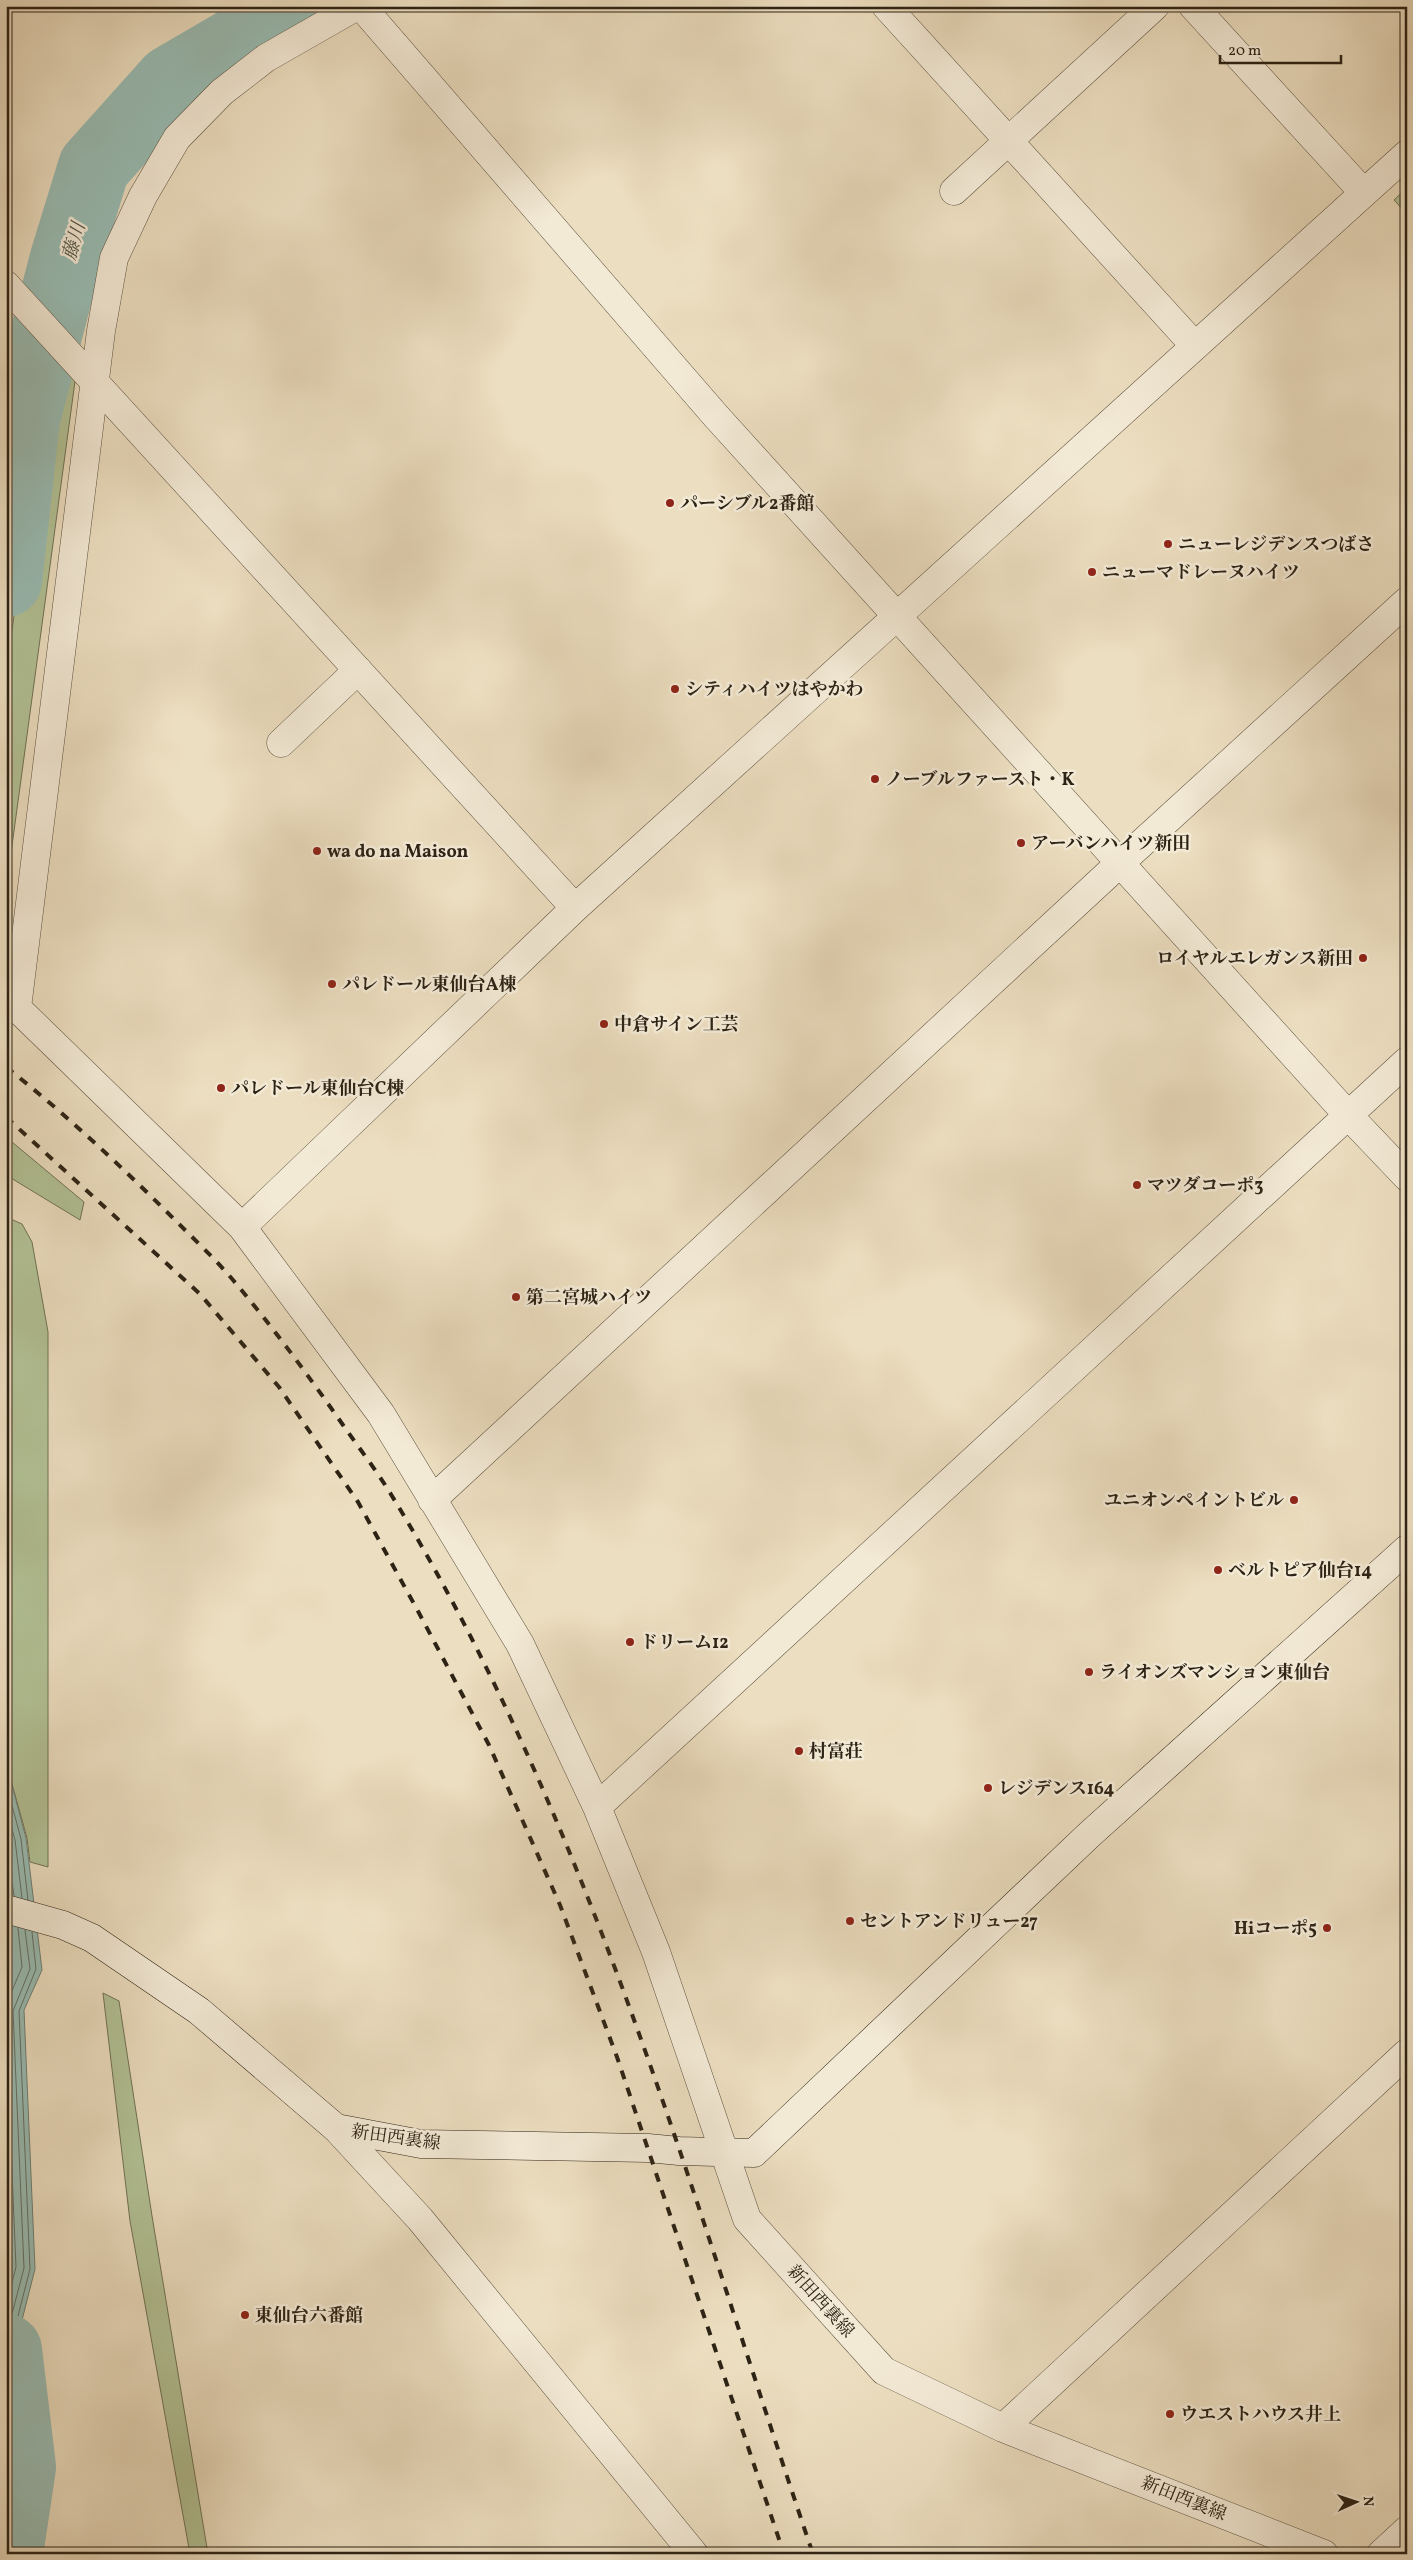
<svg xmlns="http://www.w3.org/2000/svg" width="1413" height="2560" viewBox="0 0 1413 2560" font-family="Vollkorn,'Noto Serif JP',serif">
<rect width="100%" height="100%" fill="#ecdec0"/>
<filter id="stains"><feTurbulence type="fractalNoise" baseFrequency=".004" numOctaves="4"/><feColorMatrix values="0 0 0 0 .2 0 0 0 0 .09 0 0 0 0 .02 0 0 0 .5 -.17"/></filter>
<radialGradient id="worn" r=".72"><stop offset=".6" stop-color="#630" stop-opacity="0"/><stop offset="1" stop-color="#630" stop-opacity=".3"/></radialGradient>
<path fill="#b2c296" stroke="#707256" d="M1407,188V214L1394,200Z
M48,349L76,374L6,890V678Z
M6,1137L84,1202L80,1220L6,1175Z
M6,1217L22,1224L32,1242L48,1332V1867L30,1862L27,1838L6,1762Z
M103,1993L119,2001L152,2216L208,2554H190L130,2221Z"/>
<path fill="#99bcb3" stroke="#6e7f74" d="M6,1763L26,1838L42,1970L24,2010L35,2269L6,2383Z
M6,2464L33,2554H6Z"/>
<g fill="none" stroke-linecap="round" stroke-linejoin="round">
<path stroke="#637064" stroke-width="1" d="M6,1783L21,1839L28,1900
M6,1808L15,1840L22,1898
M6,1837L14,1896
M6,2005L22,1967L18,1928
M6,2032L16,2267L6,2306
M6,2337L24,2268L13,2011L30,1969L25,1930
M6,2363L30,2269L19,2011L36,1969L32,1932
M6,2482L27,2554
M6,2504L21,2554"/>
<path stroke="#99bcb3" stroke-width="72" d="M6,581L24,419L66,258L94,167L171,81L257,31L306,6
M6,2350L20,2467L7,2554"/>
<defs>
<path id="street" d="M361,6L715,415L1347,1114L1407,1177
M886,6L1195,346
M1193,6L1364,193
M954,191L1155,6
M6,285L575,908
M281,743L358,670
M242,1227L17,1008L101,331L114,258L143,196L177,138L222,92L266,58L357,6
M432,1500L1120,863L1407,601
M597,1807L1407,1061
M336,2128L420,2219L694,2554
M1003,2428L1407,2053
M1324,2554L1003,2428L884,2371L747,2219L656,1952L597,1807L520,1644L381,1414L242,1227L575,908L1407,154
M1381,2554L1407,2530"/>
<path id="secondary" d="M6,1909L63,1925L92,1938L199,2011L336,2128L421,2144L648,2148L679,2151L754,2153L1090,1834L1407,1549"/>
</defs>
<use href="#street" stroke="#5d5240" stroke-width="29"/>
<use href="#secondary" stroke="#2d2315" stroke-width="29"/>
<use href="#street" stroke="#f3ead6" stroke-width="28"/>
<use href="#secondary" stroke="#f3ead6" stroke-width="28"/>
<path stroke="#2d2315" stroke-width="4" stroke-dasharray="9 9" stroke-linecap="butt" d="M6,1067C67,1115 124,1169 179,1224C197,1242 216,1260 233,1280C272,1326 308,1375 343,1425C359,1448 377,1471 392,1496C591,1822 691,2195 813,2554
M6,1117L200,1294L279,1387L358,1502L419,1613L489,1745L560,1905L617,2057L784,2554"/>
</g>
<g fill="#8f2418" stroke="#f3ead6" stroke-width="2">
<circle cx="670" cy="503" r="5"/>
<circle cx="1168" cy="544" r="5"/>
<circle cx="1092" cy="572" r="5"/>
<circle cx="675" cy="689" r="5"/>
<circle cx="875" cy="779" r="5"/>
<circle cx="1021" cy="843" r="5"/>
<circle cx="317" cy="851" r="5"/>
<circle cx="1363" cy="958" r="5"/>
<circle cx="332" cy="984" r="5"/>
<circle cx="604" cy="1024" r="5"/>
<circle cx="221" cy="1088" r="5"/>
<circle cx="1137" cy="1185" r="5"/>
<circle cx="516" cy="1297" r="5"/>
<circle cx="1294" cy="1500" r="5"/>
<circle cx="1218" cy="1570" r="5"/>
<circle cx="630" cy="1642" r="5"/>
<circle cx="1089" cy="1672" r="5"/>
<circle cx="799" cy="1751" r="5"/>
<circle cx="988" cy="1788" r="5"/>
<circle cx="850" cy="1921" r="5"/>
<circle cx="1327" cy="1928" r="5"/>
<circle cx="245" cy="2315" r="5"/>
<circle cx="1170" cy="2414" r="5"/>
</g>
<g text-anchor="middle" stroke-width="5" stroke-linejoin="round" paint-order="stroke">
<g font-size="18" font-weight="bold" fill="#2d2315" stroke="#f3ead6" text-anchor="start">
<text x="680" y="509">パーシブル2番館</text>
<text x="1178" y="550">ニューレジデンスつばさ</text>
<text x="1102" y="578">ニューマドレーヌハイツ</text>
<text x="685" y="695">シティハイツはやかわ</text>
<text x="885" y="785">ノーブルファースト・K</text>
<text x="1031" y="849">アーバンハイツ新田</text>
<text x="327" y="857">wa do na Maison</text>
<text x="1353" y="964" text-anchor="end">ロイヤルエレガンス新田</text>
<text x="342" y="990">パレドール東仙台A棟</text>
<text x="614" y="1030">中倉サイン工芸</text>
<text x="231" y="1094">パレドール東仙台C棟</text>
<text x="1147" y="1191">マツダコーポ3</text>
<text x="526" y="1303">第二宮城ハイツ</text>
<text x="1284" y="1506" text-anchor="end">ユニオンペイントビル</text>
<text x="1228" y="1576">ベルトピア仙台14</text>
<text x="640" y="1648">ドリーム12</text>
<text x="1099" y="1678">ライオンズマンション東仙台</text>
<text x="809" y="1757">村富荘</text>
<text x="998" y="1794">レジデンス164</text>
<text x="860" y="1927">セントアンドリュー27</text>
<text x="1317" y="1934" text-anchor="end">Hiコーポ5</text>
<text x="255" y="2321">東仙台六番館</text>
<text x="1180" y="2420">ウエストハウス井上</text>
</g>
<g font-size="18" fill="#2d2315" stroke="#f3ead6">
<text transform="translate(396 2137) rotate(8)" y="6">新田西裏線</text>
<text transform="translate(821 2301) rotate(48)" y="6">新田西裏線</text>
<text transform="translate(1184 2498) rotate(22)" y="6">新田西裏線</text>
</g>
<g font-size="19" font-style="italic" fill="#4d5144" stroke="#f3ead6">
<text transform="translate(73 241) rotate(-74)" y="7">藤川</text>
</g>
</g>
<rect width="1413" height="2560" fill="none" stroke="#ecdec0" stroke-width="25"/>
<rect x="8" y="8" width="1398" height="2545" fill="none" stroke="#2d2315" stroke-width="2.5"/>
<rect x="12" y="12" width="1388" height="2535" fill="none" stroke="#2d2315"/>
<g transform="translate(1356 2502) rotate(87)" stroke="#f3ead6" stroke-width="4" paint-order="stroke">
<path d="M0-4L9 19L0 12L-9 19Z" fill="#2d2315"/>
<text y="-8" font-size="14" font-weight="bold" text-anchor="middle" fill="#2d2315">N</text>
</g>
<path d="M1220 55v8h121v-8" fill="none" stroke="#2d2315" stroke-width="2.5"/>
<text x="1228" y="55" font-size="15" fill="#2d2315" stroke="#f3ead6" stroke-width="4" paint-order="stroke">20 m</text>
<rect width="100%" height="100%" filter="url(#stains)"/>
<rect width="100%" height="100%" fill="url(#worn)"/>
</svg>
